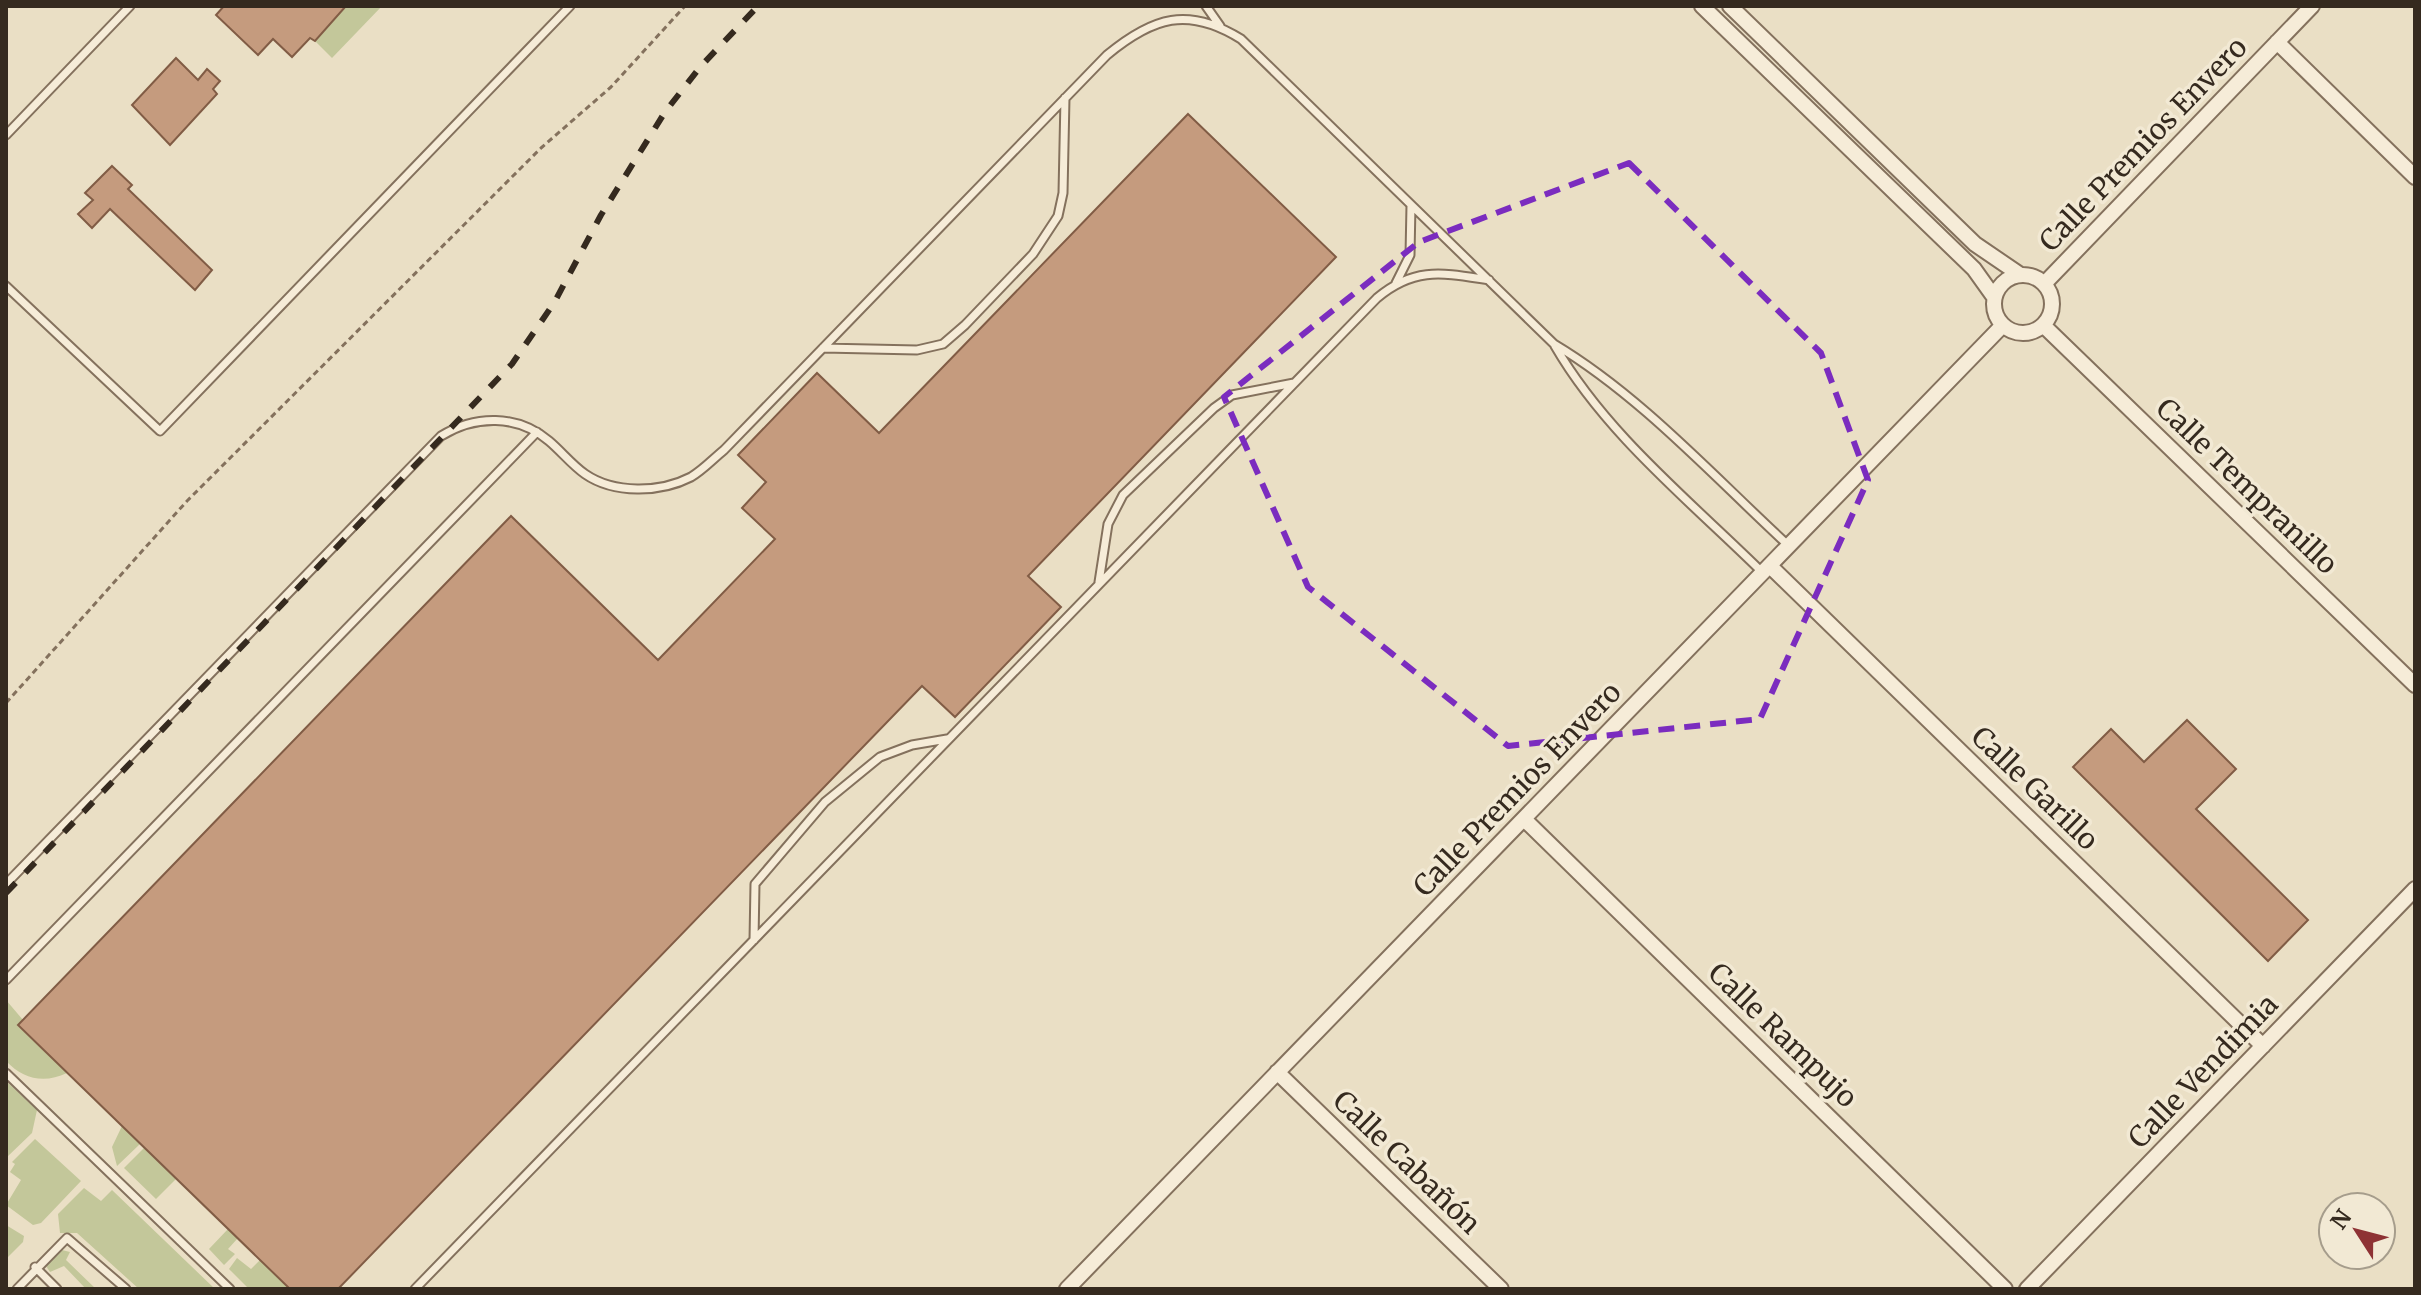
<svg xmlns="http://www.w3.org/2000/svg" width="2421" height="1295" viewBox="0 0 2421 1295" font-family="Merriweather,serif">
<rect width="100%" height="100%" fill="#eadfc5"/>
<path fill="#c3c79a" d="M346,6H382L332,58L315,41Z
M6,1000L23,1020L18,1026L67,1073C44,1084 23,1079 6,1061Z
M6,1081L37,1110L32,1133L6,1158Z
M122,1126L140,1144L117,1166L112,1147Z
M35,1139L81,1181L41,1223L33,1225L6,1205L21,1180L10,1172L15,1164L12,1162Z
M144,1148L176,1179L156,1199L124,1168Z
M84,1188L101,1201L112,1190L215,1289H139L77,1233H60L58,1214Z
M6,1225L24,1236L23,1242L6,1259Z
M228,1229L238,1238L228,1249L235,1254L224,1265L209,1249Z
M62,1250L70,1252L66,1260L96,1289H86L64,1266L50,1272L46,1266Z
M237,1258L251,1269L260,1260L290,1289H249L229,1269Z"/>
<path fill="#c59b7e" stroke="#815c45" stroke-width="2" d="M224,6H346L315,41L310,38L292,57L273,39L258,55L216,15Z
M176,58L198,80L207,69L220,81L213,89L217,94L170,145L132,105Z
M1188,114L1336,257L1028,576L1061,607L955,717L922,686L338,1289H290L18,1025L511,516L658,660L775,539L742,508L766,482L738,455L817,373L879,433Z
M112,166L132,185L128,189L212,270L195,290L110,209L92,228L78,214L93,200L85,193Z
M2187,720L2236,769L2196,809L2308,920L2268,961L2073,767L2111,729L2144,762Z"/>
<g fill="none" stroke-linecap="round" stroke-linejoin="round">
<defs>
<path id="service" d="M1206,6L1220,26
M6,135L130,6
M1396,283L1410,255L1411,205
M6,286L160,431L570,6
M1555,346C1606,434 1690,501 1762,572
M823,348L917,350L943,344L965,325L1033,254L1058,216L1063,193L1065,98
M1099,582L1108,524L1123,495L1214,408L1232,395L1294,383
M6,884L441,436C475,415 517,414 549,441C561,451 572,465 585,474C614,494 660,493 691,477C703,470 713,459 724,450L1107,55C1153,17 1188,6 1241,39L1554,344C1641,396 1714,477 1789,546
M754,940L755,884L825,802L880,757L912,745L947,739
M6,980L537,432
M6,1073L230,1289
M35,1267L57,1289
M17,1289L67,1238L126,1289
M415,1289L1377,298C1415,266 1443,273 1489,280"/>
<path id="minor" d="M1702,6L1974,269L1994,297
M1730,6L1975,244L2019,274
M2277,42L2415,177
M1994 304a29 29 0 1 1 58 0a29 29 0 1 1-58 0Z
M2044,284L2312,6
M2043,325L2415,685
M1770,566L2263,1046
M1524,819L2005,1289
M1277,1072L1501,1289
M1067,1289L2003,325
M2027,1289L2415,889"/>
</defs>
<use href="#service" stroke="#84715d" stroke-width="11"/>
<use href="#minor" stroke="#84715d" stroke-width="18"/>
<path stroke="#84715d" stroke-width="3" stroke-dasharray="6 4" stroke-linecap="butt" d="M6,703L187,501L541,148L611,87L685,6"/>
<use href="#service" stroke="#f6ecd8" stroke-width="7"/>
<use href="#minor" stroke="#f6ecd8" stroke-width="14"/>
<path stroke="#352a1f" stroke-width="6" stroke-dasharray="14 14" stroke-linecap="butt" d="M6,893L512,364L554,303L601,215L665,112L701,66L758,6"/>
</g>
<path fill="none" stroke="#7b2cbf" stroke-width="6" stroke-dasharray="16 10" stroke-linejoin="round" d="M1629,163L1821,353L1868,480L1760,719L1508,746L1308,587L1224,397L1419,242Z"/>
<g text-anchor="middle" stroke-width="7" stroke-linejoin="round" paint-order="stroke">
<g font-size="28" fill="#352a1f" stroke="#f2e9d4">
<text transform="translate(2143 144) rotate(-46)" y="10">Calle Premios Envero</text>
<text transform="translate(2247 486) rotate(44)" y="10">Calle Tempranillo</text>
<text transform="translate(2035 788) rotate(44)" y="10">Calle Garillo</text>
<text transform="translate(1517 789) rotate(-46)" y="10">Calle Premios Envero</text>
<text transform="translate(1783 1035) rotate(44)" y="10">Calle Rampujo</text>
<text transform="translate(2203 1071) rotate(-46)" y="10">Calle Vendimia</text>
<text transform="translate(1407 1162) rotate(44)" y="10">Calle Cabañón</text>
</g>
</g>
<rect width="2421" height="1295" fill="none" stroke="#352a1f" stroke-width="16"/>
<g transform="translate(2357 1231) rotate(306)"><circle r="38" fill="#f2e9d4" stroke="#a69d8c" stroke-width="2"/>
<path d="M0-6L14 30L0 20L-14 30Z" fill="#8e3234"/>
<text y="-12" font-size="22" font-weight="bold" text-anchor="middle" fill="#352a1f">N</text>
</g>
</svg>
